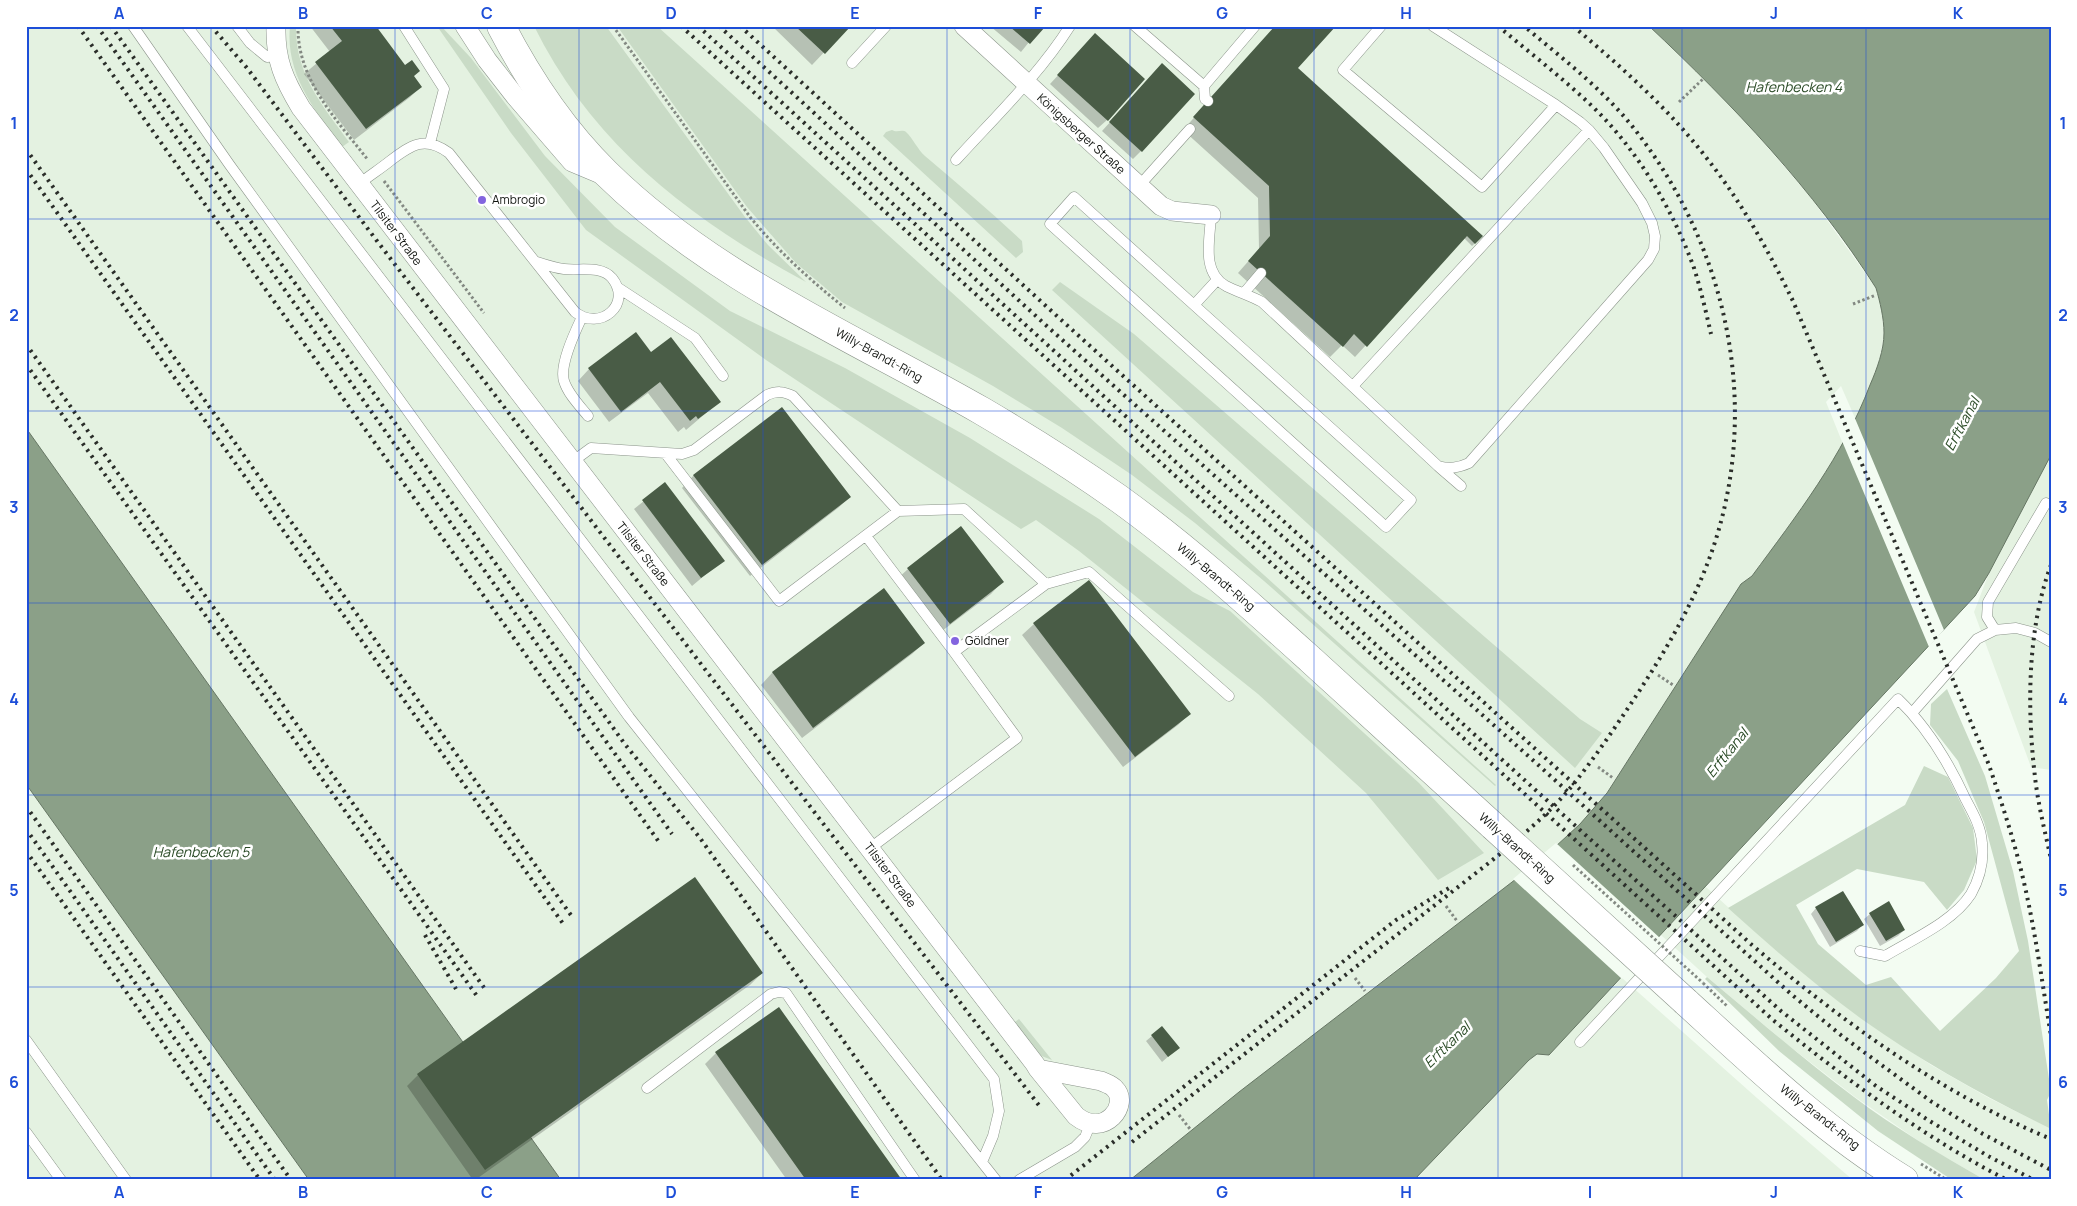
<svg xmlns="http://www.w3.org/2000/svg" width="2077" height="1206" viewBox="0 0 2077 1206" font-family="Manrope,sans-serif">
<rect width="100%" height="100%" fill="#f3fcf2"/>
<path fill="#e4f2e1" d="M26,26H1649L1700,74L1744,120L1809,195L1876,288L1881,304L1884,334L1879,363L1864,400L1855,418L1841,386L1826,402L1843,444L1812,494L1752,576L1741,585L1605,795L1751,928L1863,1019L1931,1065L1989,1098L2051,1129V1180H1985L1926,1146L1855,1097L1788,1045L1707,977L1560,843L1509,885L1401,966L1130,1180H561L26,428Z
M2051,455V770L2031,767L1974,612L1989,573Z
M26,784L127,926L309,1180H26Z
M1621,977L1757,1098L1853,1180H1414L1529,1060L1537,1054L1549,1055Z"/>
<path fill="#c9dbc6" d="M290,26H296C295,74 322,105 349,142L342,147C315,111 285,74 290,26Z
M437,26H441L471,58L545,156L615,227L730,311L845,368L970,438L1099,519L1193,592L1230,611L1419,783L1484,853L1438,880L1366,793L1258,694L1079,551L1036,520L1021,529L766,360L586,230L511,133Z
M534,26H606L745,217L768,245L806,282C692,220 593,146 534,26Z
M617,26H657L1496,785L1495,786L1264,581L1195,523L1132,475L1062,428L993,386L842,302L796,263L747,207Z
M892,130C897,133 902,129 906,132C912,137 918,150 925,156C958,184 990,211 1022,241L1023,252L1016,258L883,136L886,132Z
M1060,282L1134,334L1580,719L1602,733L1575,768L1052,290Z
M1947,689L1985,776L2013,871L2028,941L2051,1092L2047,1100L2051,1129C1986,1097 1922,1062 1863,1020C1816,986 1771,947 1728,908L1905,805L1924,766L1948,777L1973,828L1977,860L1964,890L1947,910L1924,882L1857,869L1796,905L1818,944L1866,985L1891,977L1940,1031L1996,978L2019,951L1984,822L1958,761L1930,725L1931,704Z
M1707,977C1755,1017 1803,1059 1854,1097C1895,1128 1940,1154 1985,1180H1952L1878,1131L1779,1051L1705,979Z
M1019,1019L1052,1060L1039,1055L1012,1024Z"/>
<path fill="#8ba088" stroke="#667664" d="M1649,26H2051V455L1989,573L1975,596L1549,1055L1537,1054L1529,1060L1414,1180H1130L1239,1092L1542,859L1580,824L1607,793L1741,584L1752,576C1797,515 1843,456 1870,385C1877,369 1884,350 1884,333C1884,318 1880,302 1876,288C1814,190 1733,105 1649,26Z
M26,428L561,1180H309L26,784Z"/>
<path fill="#f3fcf2" d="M1854,416L1944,630L1929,647L1842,441Z
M1556,843L1660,938L1622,979L1513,879Z"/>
<path fill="#0003" d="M310,26H374L421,87L409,98L354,140L304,74L330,52Z
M772,26H849L812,65Z
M990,26H1042L1021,52Z
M1276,26L1296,68L1481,237L1472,246L1464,238L1355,357L1342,345L1330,357L1238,273L1259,249L1258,198L1183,130Z
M1087,44L1107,120L1098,128L1050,84Z
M1154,74L1141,151L1133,159L1102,131Z
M651,354L719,402L686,430L684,427L678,432L648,393L609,422L578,381L589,369Z
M782,409L850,497L838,508L750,576L682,488L693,476Z
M665,484L723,560L692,586L634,509Z
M961,528L1002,582L991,594L938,634L896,580L908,569Z
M884,590L924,643L912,654L802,738L761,685L772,673Z
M1034,624L1189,714L1178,725L1123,767L1022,635Z
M1816,908L1862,925L1857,931L1830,947L1811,914Z
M1870,914L1904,930L1898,936L1880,946L1864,919Z
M762,973L750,985L475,1180H473L407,1086L418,1075Z
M1152,1036L1178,1048L1162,1062L1146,1041Z
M716,1053L900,1180H787L705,1064Z"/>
<path fill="#495c46" d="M330,26H376L405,65L412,60L420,71L414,76L422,87L366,129L315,62L342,41Z
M795,26H851L825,54Z
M1009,26H1044L1045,27L1030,44Z
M1275,26H1336L1298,68L1483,236L1475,244L1467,236L1367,347L1354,334L1343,347L1248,261L1270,236L1269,186L1193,117Z
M1095,33L1145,79L1108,121L1057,75Z
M1162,63L1195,94L1142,152L1109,122Z
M636,332L651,352L671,337L721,402L698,419L696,416L690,421L660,382L621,412L588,368Z
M782,407L851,497L762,565L693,475Z
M665,482L725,561L701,578L642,500Z
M961,526L1004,582L950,624L907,568Z
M1089,580L1191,714L1135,757L1033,623Z
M884,588L925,643L813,728L772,672Z
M695,877L763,973L485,1170L417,1074Z
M1843,891L1864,925L1836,942L1815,907Z
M1889,901L1905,930L1886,941L1869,913Z
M779,1007L902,1180H806L715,1052Z
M1162,1026L1180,1048L1168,1057L1151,1035Z"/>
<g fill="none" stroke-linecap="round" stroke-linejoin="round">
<defs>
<path id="service" d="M133,26L229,164L629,717L996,1180
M187,26L994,1079L999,1111L993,1136L982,1162
M237,26L250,43L267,57L278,56
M404,26L444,89L430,143
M1135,26L1204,86L1255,26
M1381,26L1343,70L1482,187L1556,105
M852,63L886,26
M1204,86L1205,99L1208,101
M956,160C995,117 1039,75 1070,26
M359,184C369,176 380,169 390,161C411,145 425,135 449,153L575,312C600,332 633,304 612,278C601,265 579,271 564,269C555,268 546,265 537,262
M1139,186L1190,129
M1211,215C1210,240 1201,272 1226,286C1238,292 1251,296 1262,302L1438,466C1450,469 1458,468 1469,463L1648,260L1654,249L1655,236L1652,223L1642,203L1604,148L1589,130L1580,122L1556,105L1433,26
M617,287L695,338L723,376
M1244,293L1261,273
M1194,305L1074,197L1050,224L1386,527L1411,500L1194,305L1217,280
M582,317C575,332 559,365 564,381C568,394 579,405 588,416
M1353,386L1589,130
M665,453L779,601L898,511
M572,462L591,448L682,454L694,450L767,395C777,391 783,391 793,396L898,511L964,509L1046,584L954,652L866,536
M1439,467L1461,486
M1046,584L1089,572L1229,696
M1995,630L1987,617L1988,602L2046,503
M1912,713L1977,639L1995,630L2016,628L2035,633L2051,642
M869,849L1017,738L954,652
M26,1040L126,1180
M1580,1042L1898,699C1927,727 1949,763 1966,800C1973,813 1981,827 1982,843C1984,861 1980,878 1971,894C1953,922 1913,939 1885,956L1860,951
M647,1088L771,994L779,992L786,993L915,1180
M26,1132L61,1180
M1019,1180L1075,1147L1085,1137L1090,1125"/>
<path id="minor" d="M276,26C275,60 284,80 301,108L1035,1064L1038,1069L1076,1116C1105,1139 1130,1104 1115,1089C1112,1085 1105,1083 1101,1081L1038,1069
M465,26L487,60L515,96L572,162L603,175
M964,26L1161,206L1172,211L1211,215"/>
<path id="primary" d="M501,26C529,80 562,130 606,173C713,278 853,337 982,411C1028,438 1074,467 1118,498C1186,547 1249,604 1311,660C1372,715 1432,771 1493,826
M1686,1002C1755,1065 1824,1131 1904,1180"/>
</defs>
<use href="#service" stroke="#8b948a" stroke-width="11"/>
<use href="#minor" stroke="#8b948a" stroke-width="20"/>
<use href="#primary" stroke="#8b948a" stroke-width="29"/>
<path stroke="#838982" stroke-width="3" stroke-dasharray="2.5 2.5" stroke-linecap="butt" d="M298,26C297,80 337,120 368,160
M613,26L750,217C778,251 810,280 845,308
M1679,102L1703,79
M384,181L484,313
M1853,304L1876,295
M1658,675L1673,685
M1598,767L1613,778
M1446,906L1457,921
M1355,978L1365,991
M1703,983L1728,1007
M1179,1115L1190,1129
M1921,1164L1947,1180"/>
<use href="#service" stroke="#fff" stroke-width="10"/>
<use href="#minor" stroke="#fff" stroke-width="19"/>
<use href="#primary" stroke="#fff" stroke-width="28"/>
<path stroke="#2a2d29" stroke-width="4" stroke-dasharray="2.5 5" stroke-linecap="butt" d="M78,26L659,842
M97,26L672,834
M111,26L624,743L700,838L942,1180
M211,26L247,68L377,241L1041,1108
M681,26L1773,1020C1847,1080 1922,1136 2007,1180
M698,26L1520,776L1781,1011L1876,1086L1928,1120L1988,1156L2034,1180
M719,26L1049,328L1535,762L1791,994L1842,1036L1932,1102L1983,1134L2051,1170
M740,26L1058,317L1752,945C1843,1022 1940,1093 2051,1139
M1498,26C1530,53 1564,79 1594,108C1638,151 1673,210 1694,268C1701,290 1706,312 1711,334
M1573,26C1620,66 1667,107 1705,156C1741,201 1768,250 1793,301L1989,765C2001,801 2013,837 2022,874C2035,928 2042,982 2051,1036
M26,149L573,918
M26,169L564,925
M26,344L485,989
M26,364L477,996
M2051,565C2027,629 2027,710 2035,777C2038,804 2045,832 2051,859
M26,806L291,1180
M26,829L275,1180
M26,851L260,1180
M425,935L456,989
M1132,1142L1490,862C1517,840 1544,818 1567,792C1592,762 1614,729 1636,696C1666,650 1694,603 1712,551C1761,410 1729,253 1639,135C1608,93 1564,60 1524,26
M1065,1180L1396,920L1449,888"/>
<defs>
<path id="primary-bridge" d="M1493,826L1686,1002"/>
</defs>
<use href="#primary-bridge" stroke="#8b948a" stroke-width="29" stroke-linecap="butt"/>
<path stroke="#838982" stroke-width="3" stroke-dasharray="2.5 2.5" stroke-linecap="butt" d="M1573,865L1703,983"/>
<use href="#primary-bridge" stroke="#fff" stroke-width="28"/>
</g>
<path fill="none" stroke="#1d4ed8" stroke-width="1" stroke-opacity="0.55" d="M211,26V1180M395,26V1180M579,26V1180M763,26V1180M947,26V1180M1130,26V1180M1314,26V1180M1498,26V1180M1682,26V1180M1866,26V1180M26,219H2051M26,411H2051M26,603H2051M26,795H2051M26,987H2051"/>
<g fill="#8364df" stroke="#fff" stroke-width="2">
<circle cx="482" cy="200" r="5"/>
<circle cx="955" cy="641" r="5"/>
</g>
<g text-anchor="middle" stroke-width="5" stroke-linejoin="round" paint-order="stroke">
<g font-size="12" fill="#111410" stroke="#fff">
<text transform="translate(1081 134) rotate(42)" y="4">Königsberger Straße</text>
<text transform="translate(396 233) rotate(53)" y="4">Tilsiter Straße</text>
<text transform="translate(879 355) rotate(29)" y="4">Willy-Brandt-Ring</text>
<text transform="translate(643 554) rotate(52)" y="4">Tilsiter Straße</text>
<text transform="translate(1216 577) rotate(40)" y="4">Willy-Brandt-Ring</text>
<text transform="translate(1517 848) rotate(42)" y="4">Willy-Brandt-Ring</text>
<text transform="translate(890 875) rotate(53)" y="4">Tilsiter Straße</text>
<text transform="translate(1820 1117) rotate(38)" y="4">Willy-Brandt-Ring</text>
</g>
<g font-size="12" fill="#111410" stroke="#fff" text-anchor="start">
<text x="492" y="204">Ambrogio</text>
<text x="965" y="645">Göldner</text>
</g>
<g font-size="14" font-style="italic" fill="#294a25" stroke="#fff">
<text x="1794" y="92">Hafenbecken 4</text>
<text transform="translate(1962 424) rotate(-62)" y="5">Erftkanal</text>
<text transform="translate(1727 753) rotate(-51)" y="5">Erftkanal</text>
<text x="201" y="857">Hafenbecken 5</text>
<text transform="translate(1447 1045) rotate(-44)" y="5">Erftkanal</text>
</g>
</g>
<rect width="2077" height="1206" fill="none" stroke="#ffffff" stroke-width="55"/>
<rect x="28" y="28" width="2022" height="1150" fill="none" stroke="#1d4ed8" stroke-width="2"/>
<g font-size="16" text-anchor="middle" font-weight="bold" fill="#1d4ed8">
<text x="119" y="19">A</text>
<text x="303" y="19">B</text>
<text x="487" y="19">C</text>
<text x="671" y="19">D</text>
<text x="855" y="19">E</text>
<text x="1038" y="19">F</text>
<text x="1222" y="19">G</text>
<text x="1406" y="19">H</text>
<text x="1590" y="19">I</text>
<text x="1774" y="19">J</text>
<text x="1958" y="19">K</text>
<text x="14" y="129">1</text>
<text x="2063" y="129">1</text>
<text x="14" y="321">2</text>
<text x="2063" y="321">2</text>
<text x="14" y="513">3</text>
<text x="2063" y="513">3</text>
<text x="14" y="705">4</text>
<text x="2063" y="705">4</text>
<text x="14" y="896">5</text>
<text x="2063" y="896">5</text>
<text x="14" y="1088">6</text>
<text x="2063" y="1088">6</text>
<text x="119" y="1198">A</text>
<text x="303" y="1198">B</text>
<text x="487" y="1198">C</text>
<text x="671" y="1198">D</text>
<text x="855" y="1198">E</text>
<text x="1038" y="1198">F</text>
<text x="1222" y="1198">G</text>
<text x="1406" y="1198">H</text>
<text x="1590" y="1198">I</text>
<text x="1774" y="1198">J</text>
<text x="1958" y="1198">K</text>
</g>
</svg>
